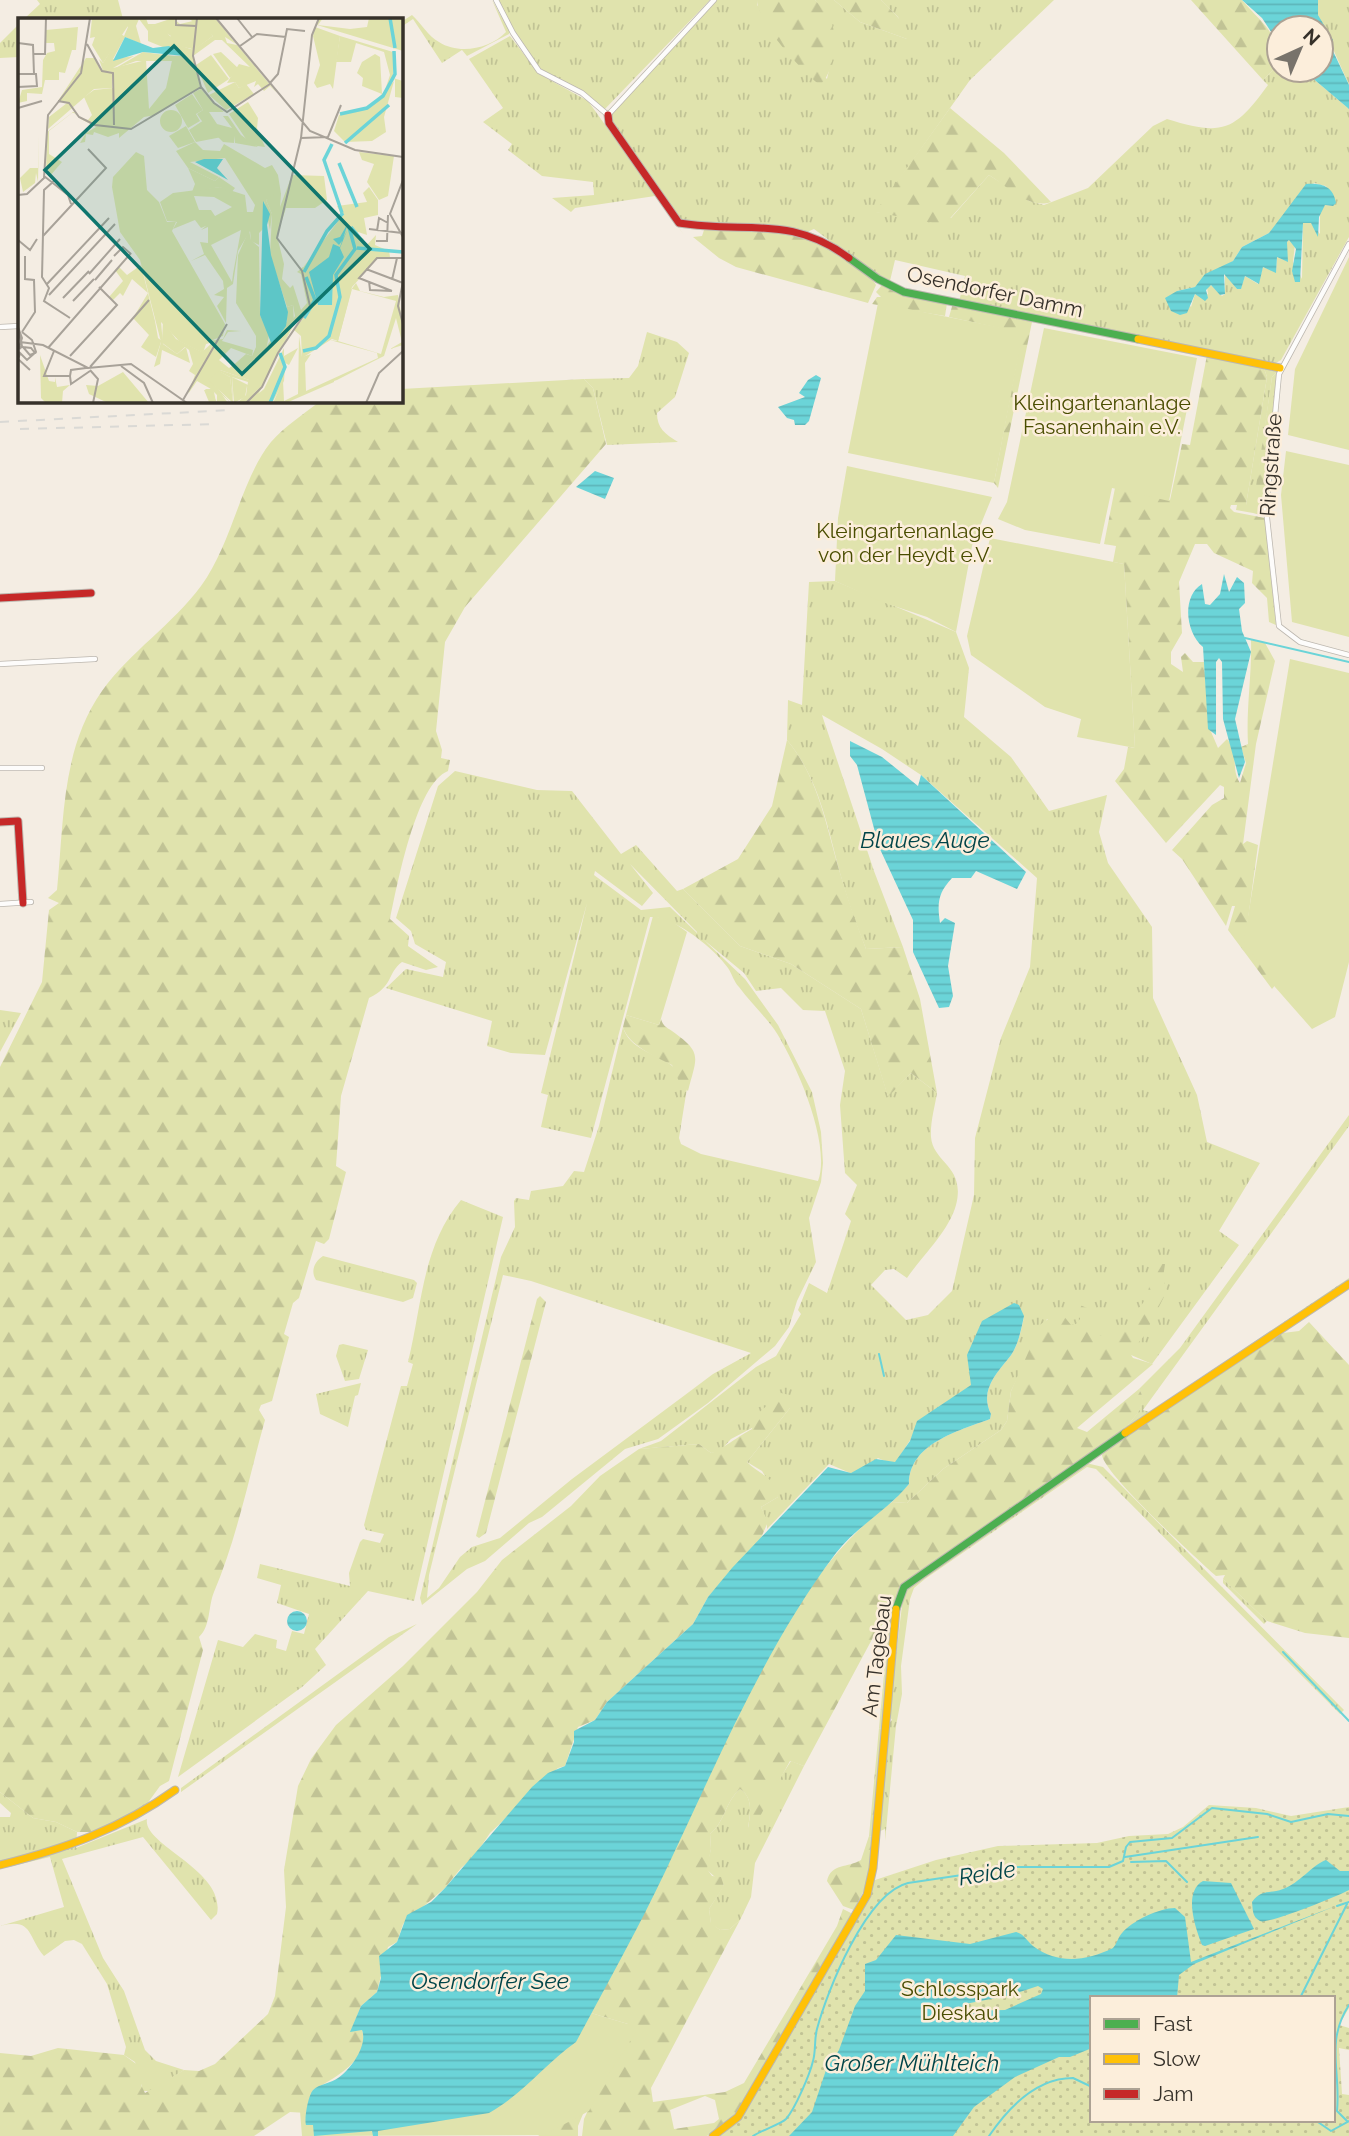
<svg xmlns="http://www.w3.org/2000/svg" width="1349" height="2136" viewBox="0 0 1349 2136" font-family="Raleway,sans-serif">
<defs>
<pattern id="grass-tufts" width="24" height="20" patternUnits="userSpaceOnUse" patternTransform="scale(1.75)"><rect width="24" height="20" fill="#e0e3ad"/><path d="M3 7l-1-3M5 7V3M7 7l1-3M15 17l-1-3M17 17v-4M19 17l1-3" fill="none" stroke="#c1c395"/></pattern>
<pattern id="forest-firs" width="22" height="20" patternUnits="userSpaceOnUse" patternTransform="scale(1.75)"><rect width="22" height="20" fill="#e0e3ad"/><path d="M5 1l3.5 6h-7zM16 11l3.5 6h-7z" fill="#c1c395"/></pattern>
<pattern id="park-dots" width="8" height="8" patternUnits="userSpaceOnUse" patternTransform="scale(1.75)"><rect width="8" height="8" fill="#e0e3ad"/><path d="M2 2h.1M6 6h.1" fill="none" stroke="#c1c395" stroke-width="1.8" stroke-linecap="round"/></pattern>
<pattern id="water-rules" width="6" height="5" patternUnits="userSpaceOnUse" patternTransform="scale(1.75)"><rect width="6" height="5" fill="#6bd4d8"/><path d="M0 2.5h6" fill="none" stroke="#5db6ba"/></pattern>
</defs>
<rect width="100%" height="100%" fill="#f4ede3"/>
<path fill="url(#grass-tufts)" fill-rule="evenodd" d="M37,0H118L123,19H24L40,4Z
M492,0L510,32L509,34L467,56L462,50L442,63L413,19L401,27V22L412,15C421,23 428,36 439,42C459,55 490,49 506,32Z
M498,0H710L603,111C587,94 567,89 549,76C525,59 510,26 498,0Z
M716,0H757V5L827,79C835,45 839,29 815,0H834L860,22L907,39L898,17L881,0H1054L970,80L876,212L951,218L989,175L1029,201L1044,205L1088,188L1153,126L1167,119C1222,136 1234,132 1268,85L1263,80L1279,64V70H1303L1349,109V237L1281,360L1274,364L959,302L965,276L895,260L889,285L814,229L807,232L685,221L677,217L614,126L610,116L618,103ZM1314,183L1326,186L1333,206L1325,205L1320,211V234L1311,223H1303L1302,279L1293,262L1295,244L1290,239L1287,242V261L1277,257L1276,272L1263,267L1258,284L1245,276L1241,288L1237,289L1225,274V294L1222,296L1211,285L1207,287L1208,294L1200,297L1195,294L1191,307L1177,291L1195,287L1233,261L1242,247L1269,233Z
M1318,0H1349V85L1318,15Z
M19,24V57L0,58V43Z
M510,36L539,74L588,101L684,235L655,196L575,208L571,212L552,198L594,195L593,182L542,176L508,150L512,144L483,122L503,108L469,59Z
M647,332L677,342L689,353L675,397L657,413C657,428 665,434 678,442L607,445L593,388L584,379L629,378L638,366Z
M1264,368L1277,372L1272,377L1253,513L1236,510L1237,505H1246L1267,377Z
M835,581L956,632L969,668L964,717L1011,757L1049,811L1107,795L1099,832L1108,863L1152,927L1153,998L1197,1095L1207,1142L1260,1163L1219,1231L1239,1245L1152,1364L1047,1319L1011,1391L1007,1421L1001,1430L943,1469L907,1503L892,1502L909,1484C909,1444 958,1431 990,1419L991,1414C980,1392 994,1376 1008,1359C1018,1348 1021,1330 1024,1317L971,1349L972,1390L925,1417L894,1465L878,1458L855,1475L829,1464L767,1529V1522L761,1507L778,1497L762,1471L747,1462L790,1408L731,1439L719,1452L711,1453L699,1444L639,1449L661,1441L756,1367L776,1356L801,1314L798,1310L809,1283L827,1293L851,1221L845,1214L857,1185L845,1173L840,1105L845,1071L825,1011L803,1010L781,988L756,991L744,973L704,940L745,979L778,1025L812,1092L821,1132L823,1163L821,1182L809,1218L816,1262L797,1301L789,1327L775,1346L708,1403L658,1439L625,1449L542,1517L529,1523L485,1561L467,1569L422,1605L420,1598L501,1257L515,1227L514,1201L516,1198L529,1200L531,1191L563,1186L574,1171L584,1172L599,1126L623,1027C629,1049 655,1053 671,1065C680,1071 678,1081 687,1088L679,1138L681,1144L701,1154L818,1181C832,1144 795,1060 774,1029C763,1014 750,1002 739,987C734,982 732,974 728,968C715,949 673,915 650,917L591,1138L541,1127L548,1095L541,1093L587,903L545,1055L511,1053L487,1046L492,1021L386,988L406,969L443,977L446,962L415,944L411,931L396,918L438,786L455,771L537,790L572,791L621,854L636,845L677,891L683,889L740,946L791,964L861,1009L888,1096L911,1073L937,1093C935,1106 930,1123 931,1137C933,1163 966,1166 956,1205C949,1231 922,1256 907,1278L894,1269L885,1270L871,1285L906,1320L928,1315L952,1291L974,1195L975,1138L1001,1038L1030,967L1037,878L921,775L882,749L822,715L874,871L903,947L866,949C856,924 847,899 840,873C827,825 819,779 787,740L788,700L802,705L809,582ZM630,864L697,932V933L670,907L641,910L594,875L595,871L642,906L653,893ZM503,1275L531,1281L751,1353L713,1374L681,1398L572,1479L500,1538L472,1547L460,1557L439,1588L427,1598L429,1575Z
M0,1010L21,1013L0,1052Z
M1349,1115V1126L1143,1410L1150,1412L1349,1278V1282L1123,1431C1133,1418 1149,1405 1139,1389L1180,1348Z
M461,1200L503,1217L414,1601L368,1591L315,1649L326,1665L302,1687L178,1777L218,1640L243,1647L255,1634L277,1640L276,1648L286,1651L292,1631L304,1634L309,1614L277,1603L281,1585L257,1578L260,1564L350,1586L349,1573L360,1542L363,1539L380,1543L384,1534L366,1530L364,1525L401,1386H407L413,1364L408,1362C422,1306 422,1246 461,1200Z
M323,1256L414,1280L417,1283L413,1298L403,1302L316,1280C310,1271 315,1261 323,1256Z
M343,1344L368,1350L359,1379L345,1381L336,1356L339,1345Z
M361,1383L358,1395L355,1396L348,1427L320,1414L316,1394Z
M1086,1463L1103,1467L1344,1710L1340,1714L1096,1469L1087,1467L925,1579L914,1588L910,1599L901,1666L902,1694L896,1726L885,1841V1829L878,1832L889,1723L892,1720L889,1715L903,1597L911,1584Z
M1223,1579L1267,1621L1264,1624L1347,1707L1223,1583Z
M417,1624L181,1792V1788L389,1637Z
M879,1728L883,1730L873,1837L869,1836Z
M791,1761L804,1766L755,1863L751,1897L740,1920L730,1929L720,1930L711,1924L709,1909L724,1885L706,1869L711,1849L710,1834C725,1822 725,1802 740,1789C754,1798 750,1814 748,1828Z
M0,1792L33,1818L56,1822L77,1832L76,1848L147,1819C142,1845 226,1870 217,1914L211,1920L143,1837L62,1859L103,1958L124,1991L145,2050L156,2061L184,2070L151,2091H143L135,2062L124,2055L126,2047L107,1984L82,1944L74,1940L65,1941L44,1956C27,1936 33,1917 0,1926L64,1907L50,1857L0,1869V1817H10L11,1813L0,1803Z"/>
<path fill="url(#forest-firs)" fill-rule="evenodd" d="M757,0H815C822,8 828,15 832,24C838,41 833,74 820,85C802,71 757,23 757,0Z
M834,0H881C891,10 908,24 907,39L860,22Z
M1191,0H1242C1261,23 1279,32 1279,64L1263,80Z
M950,108L1004,153L1051,202C1029,210 1007,186 989,175L944,225L875,212Z
M709,229C774,230 798,224 852,265C860,271 872,277 876,285L868,303L736,267L719,258L693,237L702,236L704,230Z
M882,285L947,303L945,316L872,304L877,297H881L876,292Z
M953,303L1032,322L998,488L994,483L1022,333L949,317Z
M1207,355L1264,368L1267,377L1246,505L1241,510L1238,505H1231L1230,508L1234,512L1265,518L1276,625L1269,622L1267,598L1252,583L1253,571L1214,553L1207,544H1195L1179,582L1182,633L1171,652V664L1183,672L1181,657L1185,653L1193,662H1204L1209,727L1218,748L1227,739C1240,753 1230,768 1240,783L1246,763L1241,747L1248,744C1246,708 1252,675 1251,640L1265,643L1275,661L1256,744L1243,844L1247,841L1258,845L1245,941L1288,970L1272,989L1228,930L1235,906H1232L1226,926L1182,859L1172,850L1212,805L1224,798V787L1220,785L1166,843L1115,781L1124,769L1128,747L1135,748L1124,564L1113,562L1116,546L1104,544L1115,488L1170,500L1182,444L1190,445Z
M1277,372L1264,502V516L1253,513V507L1272,377Z
M584,379L593,388L606,444L465,607L445,642L436,731L442,750L441,758L450,760L448,771C416,783 397,886 390,919L409,936L408,946L438,967L426,970L402,962C387,973 394,986 369,998L341,1096L336,1166L346,1172L329,1239L324,1244L316,1241L299,1298L293,1303L284,1334L289,1337L272,1401L261,1405L259,1410L265,1420C249,1477 237,1538 214,1592C208,1606 211,1626 199,1637L203,1650L169,1781L160,1786L144,1808L113,1827L95,1832H77L56,1822L33,1818L0,1792V1067L42,982L49,910L59,903L48,898L57,890C64,822 61,749 102,691C130,652 173,624 201,586C232,544 241,479 271,442C284,427 304,414 320,401H401V389Z
M787,740C820,780 826,827 841,876C848,900 857,925 866,949L903,947L920,999L937,1093L911,1073L888,1097L861,1009L791,964L740,946L683,889L738,859L772,806Z
M626,1015L659,1025L661,1019C663,1026 666,1027 672,1031C703,1053 697,1056 688,1091L680,1084L672,1065C656,1057 628,1045 623,1027Z
M1158,1264H1165L1163,1278L1167,1291L1144,1336L1130,1353L1133,1358L1153,1364L1077,1428L1087,1432L1139,1389C1150,1405 1133,1418 1123,1431L905,1582L901,1588L883,1730L879,1728L888,1630L884,1623L877,1630L804,1766L790,1761L752,1831L748,1829C750,1814 754,1798 740,1789C725,1802 725,1822 710,1834L711,1849L707,1869L712,1876L721,1877L724,1886L709,1909L711,1923L720,1930L730,1929L740,1920L651,2088L653,2102L725,2092L744,2083L837,1926L843,1909L853,1914L734,2116L707,2136H582L584,2119L628,2024L591,2013L598,1995C631,1929 665,1862 698,1796C745,1698 802,1566 892,1502L907,1503L943,1469L1001,1430L1007,1421L1011,1391L1041,1324L1057,1313L1063,1315L1071,1325L1076,1324L1080,1319V1305L1094,1311L1089,1334L1094,1336L1120,1333L1146,1299L1154,1268ZM705,2096L715,2100L719,2119L714,2123L674,2129L670,2110Z
M540,1296L546,1302L486,1533L479,1538L476,1536L537,1299Z
M1309,1322L1349,1365V1638L1305,1633L1267,1621L1223,1579L1225,1575L1216,1576C1196,1558 1104,1474 1102,1455L1106,1449L1283,1333L1299,1331Z
M781,1393L789,1395L792,1401L790,1408L747,1462C758,1474 776,1477 778,1497L761,1507L768,1522L760,1540L708,1597L693,1624L607,1702L595,1720L578,1727L565,1766L558,1768L490,1833L474,1857L461,1868L445,1888L403,1924L397,1942L388,1947L377,1992L361,2006L351,2031L362,2030C372,2059 333,2079 313,2090L307,2113L290,2112L254,2136H0V2053L31,2056L58,2048L124,2055L139,2066L143,2079L141,2085L145,2093L184,2070L199,2071L215,2064L268,2014L275,1996L286,1907L284,1870L298,1786L311,1759L336,1725L403,1666L477,1592L502,1560L571,1506L600,1476L639,1449L699,1444L711,1453C720,1451 740,1435 752,1429L754,1417Z
M869,1836L873,1837L867,1884L854,1910L843,1906L827,1881C831,1863 848,1868 861,1860Z
M588,2102L578,2126V2136H538Z"/>
<path fill="url(#park-dots)" fill-rule="evenodd" d="M1209,1805L1256,1808L1291,1816L1349,1807V2008L1339,2025L1349,2028V2050L1339,2048L1342,2094L1349,2095V2136H717L739,2119L872,1881L936,1860L998,1846L1097,1843L1129,1836L1168,1834L1183,1827ZM1092,1998H1333V2120H1092Z"/>
<path fill="#e0e3ad" d="M1349,257V450L1288,435L1295,369Z
M878,303L1023,332L994,483L848,453Z
M1044,328L1197,358L1169,501L1112,488L1100,544L1025,530L998,519L1007,502Z
M1286,451L1349,465V637L1292,622L1281,495Z
M847,466L992,497L972,546L956,632L927,617L882,602L835,581L838,518Z
M990,538L1124,564L1135,748L1077,737L1081,719L1045,707L971,655L967,636Z
M1290,659L1349,673V962L1335,1017L1312,1029L1275,987L1244,941Z
M653,916L670,920L687,932L659,1025L626,1015Z
M591,2013L628,2024L636,2032L604,2081L589,2111L544,2135L302,2136L300,2111L367,2129L523,2086Z"/>
<path fill="url(#water-rules)" fill-rule="evenodd" d="M1242,0H1318V15L1333,40L1332,49L1349,85V109L1303,70H1321V28H1279V44L1262,18Z
M1306,184C1322,183 1333,186 1336,203L1333,206L1325,205L1319,217L1318,237L1311,223H1303L1300,282H1295L1292,271L1296,249L1289,240L1287,242L1288,262L1277,257L1276,273L1263,267L1259,284L1245,276L1241,289H1237L1224,274L1225,294L1220,295L1211,285L1206,290L1208,298L1205,301L1195,294L1187,313L1180,315L1171,311L1165,298L1177,291L1195,287L1205,274L1233,261L1242,247L1269,233Z
M816,375L821,378L809,421L805,425H795L794,420L787,418L778,407L805,397L799,393L808,380Z
M595,471L614,478L605,499L576,487Z
M1224,574L1229,592L1237,577L1244,583L1245,603L1239,609L1242,631L1251,652L1235,719L1245,762L1239,778L1223,719L1222,662L1219,658L1216,662V735L1208,729L1203,647C1186,633 1181,597 1202,584L1205,604L1210,605L1220,594Z
M850,741L882,757L918,786L921,775L1026,872L1017,889L976,871L971,878H952C938,893 937,903 940,923L945,918L955,923L948,966L953,996L949,1007L939,1008L913,952V920L879,847L857,765L850,756Z
M1014,1303L1019,1305L1024,1316C1021,1330 1018,1348 1008,1359C994,1376 980,1392 991,1414L990,1419C958,1431 909,1444 909,1484C888,1510 856,1527 836,1553C763,1650 717,1763 665,1872C638,1929 606,1986 576,2042C545,2064 523,2094 489,2113L378,2131V2136H373L372,2131L314,2136L313,2125H306C304,2119 308,2096 313,2090C319,2084 331,2083 338,2078C351,2069 368,2045 362,2030L350,2032L361,2006L377,1992L381,1978L379,1956L397,1942L407,1915L431,1902L445,1888L532,1787L548,1773L565,1766L574,1742V1731L595,1720L607,1702L693,1624L708,1597L732,1568L828,1467L851,1473L876,1459L895,1462L910,1441L917,1421L971,1385L967,1355L982,1321Z
M287 1621a10 10 0 1 1 20 0a10 10 0 1 1-20 0Z
M1326,1860L1340,1871H1349V1890C1338,1896 1267,1925 1260,1921C1252,1917 1253,1910 1252,1902C1261,1889 1270,1894 1283,1889C1300,1883 1312,1865 1326,1860Z
M1203,1881L1231,1883L1254,1929L1205,1946L1202,1945C1195,1927 1183,1892 1203,1881Z
M1338,1905L1194,1964L1179,1975L1177,1998H1092V2048L1070,2057H1059L1015,2077L974,2107L953,2136H789L812,2112L826,2070L839,2050L855,2006L865,1991V1964L876,1960L896,1935L970,1944L1016,1932C1024,1934 1027,1941 1033,1946C1059,1965 1086,1961 1113,1948C1117,1944 1118,1937 1122,1933C1132,1921 1159,1908 1175,1908L1185,1917L1191,1962ZM1038,1986L1043,1989L1041,1994L1005,2010L964,2011L965,2004L1011,1995Z"/>
<g fill="none" stroke-linecap="round" stroke-linejoin="round">
<path stroke="#6bd4d8" stroke-width="2" d="M1245,638L1349,662
M879,1354L884,1376
M1283,1652L1349,1721
M1125,1857L1258,1837
M1131,1862L1166,1861L1187,1882
M1337,1906L1349,1902
M1300,1998L1347,1904
M1315,2120L1331,2131L1349,2121
M1347,2121L1337,2111C1341,2071 1325,2042 1349,2005
M753,2136C762,2130 781,2124 786,2119C795,2109 810,2074 813,2061C816,2051 814,2040 817,2029C827,1991 866,1893 908,1883L1016,1867H1109L1123,1861L1126,1847L1130,1842L1172,1838L1212,1808L1267,1814L1291,1822L1328,1814L1349,1816
M989,2136C1008,2108 1036,2078 1073,2078L1092,2087"/>
<defs>
<path id="street" d="M496,0L513,33L539,71L582,93L608,115L714,0
M1349,244L1279,374L1266,509L1279,626L1300,642L1349,655
M0,327L19,326
M0,664L95,659
M0,768H42
M0,904L31,902"/>
<path id="fast" d="M849,258L878,279L904,292L1138,339
M896,1609L904,1587L1125,1433"/>
<path id="slow" d="M1138,339L1280,368
M1125,1433L1349,1284
M0,1865C64,1849 121,1829 175,1790
M713,2136L738,2117L867,1895L873,1868L896,1609"/>
<path id="jam" d="M608,115L609,123L679,223C745,234 790,214 849,258
M0,598L91,593
M0,822L18,821L23,903"/>
</defs>
<use href="#street" stroke="#bcb7af" stroke-width="6"/>
<use href="#fast" stroke="#bcb7af" stroke-width="9"/>
<use href="#slow" stroke="#bcb7af" stroke-width="9"/>
<use href="#jam" stroke="#bcb7af" stroke-width="9"/>
<use href="#street" stroke="#fdfcfb" stroke-width="4.5"/>
<use href="#fast" stroke="#4caf50" stroke-width="7"/>
<use href="#slow" stroke="#ffc107" stroke-width="7"/>
<use href="#jam" stroke="#c62828" stroke-width="7"/>
<path stroke="#dad9d5" stroke-width="2" stroke-dasharray="9 9" stroke-linecap="butt" d="M0,422L231,410
M20,429L217,424"/>
</g>
<g text-anchor="middle" stroke-width="5" stroke-linejoin="round" paint-order="stroke">
<g font-size="21" fill="#36312a" stroke="#fceedb">
<text transform="translate(995 292) rotate(12)" y="7">Osendorfer Damm</text>
<text transform="translate(1271 465) rotate(-86)" y="7">Ringstraße</text>
<text transform="translate(877 1656) rotate(-83)" y="7">Am Tagebau</text>
</g>
<g font-size="21" fill="#494d00" stroke="#fceedb">
<text x="1102" y="410">Kleingartenanlage<tspan x="1102" dy="24">Fasanenhain e.V.</tspan></text>
<text x="905" y="538">Kleingartenanlage<tspan x="905" dy="24">von der Heydt e.V.</tspan></text>
<text x="960" y="1996">Schlosspark<tspan x="960" dy="24">Dieskau</tspan></text>
</g>
<g font-size="23" font-style="italic" fill="#004448" stroke="#fceedb">
<text x="925" y="848">Blaues Auge</text>
<text transform="translate(987 1873) rotate(-9)" y="8">Reide</text>
<text x="490" y="1989">Osendorfer See</text>
<text x="912" y="2071">Großer Mühlteich</text>
</g>
</g>
<g transform="translate(18 18)">
<rect width="385" height="385" fill="#f4ede3"/>
<path d="M103,0H128L130,6H140L134,8L141,7L154,20V4L156,7L157,0L156,25L175,32L195,18L170,0H197L218,26L207,19L209,25L219,27L259,75L252,68L246,73L240,66L236,69L238,63L221,70L217,64L209,65L221,46L232,49L204,22H197L175,38L182,69L194,86L181,70L138,97L126,99L101,120V115L90,119L76,114L75,117L68,116L67,124L62,125L68,115L78,109L63,101L61,99L56,95H54L31,113V136L44,144L32,158L29,149L28,157L29,114L55,94H56L61,99L70,102L74,97L66,79L76,72L95,70V54L85,53L81,41L85,45L103,16L106,18L110,9ZM121,1L130,13V23L167,38H155L148,70L131,91L128,42L95,50L116,38L95,41L107,19L123,26L118,8ZM301,0H305L300,7L332,11L349,9L351,0H385V33L299,7ZM322,18L375,34V60L385,63V80L377,79V61L368,69L372,57L366,34L338,25L333,44H318ZM357,36L362,39L364,76L344,68L345,60L339,55L344,44ZM21,116L20,164L18,155L17,165L5,174L2,160L12,150H20ZM177,124L185,132L202,133L206,126L247,150L254,147L260,157L263,176L248,182L254,196L252,212L246,183L247,209L241,215V227L233,223L232,213L220,233L215,266L209,270L208,305L199,288L206,279L196,277L206,271L205,263L187,237L173,243L186,236L182,224L190,225V209L183,212L188,208L183,210L177,202L155,211L159,204L149,203L142,184L155,175L202,169L227,177L229,194H235L237,187L207,140L172,144L201,159L197,163L170,150L158,133ZM176,178L196,179L214,189L197,198L193,192H181ZM223,212L215,256L214,264L193,227ZM123,247L137,303L140,320L144,323L145,303L158,321L184,334L195,324H182L205,321L209,312L223,313L210,314L204,323L235,332L234,338L213,330L201,342L211,350L219,345L211,352H202L231,362L234,376L244,369L240,377L229,385H219L228,377L230,364L214,359L215,385L212,359L202,354L192,362L213,385L195,369L198,384L187,371H193L179,363L170,376L177,357L171,353L175,346L171,332L167,329L159,336L143,324L138,339L123,329L131,317L115,300L130,275L114,261L105,278L102,275L95,282L91,279L105,263L97,252L101,249L109,257ZM338,265L342,273L366,279L380,277L385,308V327L372,331L384,324L378,300L366,338L356,343L319,362L316,363V364L268,385H255L265,363L266,383L280,376L281,318L284,339L293,336L287,345L288,373L360,340L359,335L312,322L319,323L327,280ZM334,271L378,283L363,336L320,323ZM22,337L31,363L37,364V359L39,369L52,367L45,373L44,385H28L23,380ZM105,354L131,385H90L71,376L68,367L80,368Z" fill="#e0e3ad" fill-rule="evenodd"/>
<path d="M74,0H104L110,8L85,45L74,27L77,19L72,20ZM155,0L162,6L179,2L195,18L176,32L166,31H174L158,9L157,27L146,23L153,18L134,7ZM297,9L322,18L315,71L312,66L299,70L296,65L302,47L295,18ZM125,34L155,38V43H118L96,51ZM182,71L206,94H191L199,106L214,110L205,98H210L223,117L240,129L217,125V118L216,125L205,124L183,102L179,96L185,92L175,75ZM118,134L126,138L129,172L141,184L149,204H158L154,213L207,306L205,318L192,323L196,324L188,326L185,335L161,323L143,304L145,326L159,336L168,329L172,345L144,332L142,346L136,349L143,324L122,242L102,214L94,169L95,159ZM170,150L197,163L201,159L217,170L213,175L202,169L174,174L177,166ZM274,157L306,158L309,182L297,190H268L259,218L266,246L264,261L272,270L275,267L283,292L289,285L283,256L279,254L285,249L292,286L274,310L244,368L232,378L229,368L227,379L216,385L214,359L230,367L231,362L202,352L211,351L228,336L234,338L238,329V318L218,285L220,237L231,212L233,222L241,229L242,297L251,317L248,333L257,332L277,298L275,287L269,289L252,237L254,196L248,182L257,176L255,165L263,176L262,189ZM201,353L212,359L215,385L200,371L210,385H193L176,377L191,384L186,372H191L199,384V377L188,366L198,369L190,362Z" fill="#e0e3ad"/>
<path d="M266,330V338L280,330L271,347L263,343L267,348L266,363L254,385H229L246,371Z" fill="#e0e3ad"/>
<path d="M351,169L360,182V197L346,200L349,217L340,214L341,221L345,220L348,228L358,217L357,227L371,233L372,239L360,240L334,269L320,323L314,321L284,340L283,318L276,312L291,293L284,251L324,198L319,188L349,184L345,175Z" fill="#e0e3ad"/>
<path d="M60,9L58,32H54L47,55L41,54V62H27L24,76L9,75V83L0,85L4,72L24,69L25,42L29,35L37,33L36,25H28V12ZM157,9H176L174,31L157,27ZM203,34L221,51L212,60L195,36ZM193,37L211,61L190,75L178,47ZM68,40H76L82,51L94,55V70L76,71L30,111L31,99L49,85L40,83ZM376,63L366,99L368,114L354,123L327,124L316,113L321,97L351,90ZM217,64L221,70L228,66L236,76L208,92L191,77ZM174,76L185,92L178,96L182,103L170,110L157,87ZM230,84L240,100L239,110L247,129L232,127L211,96ZM142 103a11 11 0 1 1 22 0a11 11 0 1 1-22 0ZM186,102L192,108L204,119L178,124L171,112ZM168,108L177,124L160,130L151,118ZM341,134L376,138L370,178L361,182L349,164L356,146L344,142ZM275,287L276,305L246,352L242,350L250,326L269,303V289Z" fill="#e0e3ad"/>
<path d="M107,19L135,30L151,28L167,38L125,34L95,43ZM186,141H205L199,150L210,162L177,144ZM245,183L252,196L249,207L253,237L270,294L268,308L254,327L242,297ZM330,205L325,221L330,210L322,230L326,239L315,257L314,287H300L291,254L311,239L315,226L322,229L324,223L321,227L315,221L322,219Z" fill="#6bd4d8"/>
<path fill="none" stroke="#6bd4d8" stroke-width="3.5" d="M372,0L377,30M322,96L349,90L365,78L377,56L376,33M327,125L371,87M314,126L306,142L324,195M321,145L339,189M333,209L350,230M339,230L385,234M286,254L309,213L325,195M286,300L297,282L288,259M285,333L298,330L311,318L322,279L318,257L337,231L331,209M252,385L267,349L262,335"/>
<path fill="none" stroke="#a8a299" stroke-width="2" d="M158,0V7L178,8M179,0L175,38L183,69L196,85L209,94L252,66M198,0L292,113L337,132L385,139M219,0L234,19M0,25L15,27L16,56M69,26L84,53L95,55L96,107M222,28L239,16L268,19M15,36H27L28,0M0,56H18L19,68L0,69M252,65L260,56L269,11L287,13M40,83L51,85L61,99L77,107L113,111L183,69M0,90L24,83M283,120L310,119L323,87M26,158L50,177L53,186M385,162L372,196L385,219M36,163L26,172L24,259L31,270L26,283L52,300M0,177L9,176L26,160L30,97L63,55L72,0M351,211L384,215M359,213L361,200L370,205M25,218L88,150L70,131M0,222L12,232L19,221M358,223H369L370,197M96,238L105,229L113,236M348,251L385,265M71,256L102,221M77,262L94,242M374,262L379,240M351,263L352,272L374,273M385,264L380,288L385,306M29,266L91,200M374,273L341,260L359,240H385M31,277L97,206M45,280L71,253M55,283L76,261M0,309L4,320L0,333M0,311L4,328V329H5L11,336L12,337L17,335L13,330L5,329H3L2,331M4,314L17,294L16,262L7,261V238M2,324L25,327L70,350L113,346L169,385M30,330L113,235M36,333L26,358H52M1,334L9,342L18,334L14,322L4,314M2,336L0,341L12,352M52,338L99,287L81,269M103,348L126,365L135,385M72,349L131,282M72,352L80,361L75,385M52,358L53,366L72,353M52,358L53,352L68,350M165,382L209,306M228,385L244,369L260,335L292,288L284,253L259,220L283,120L294,17L301,0M348,385L361,355L385,333"/>
<path fill="#0f766e" fill-opacity="0.15" stroke="#0f766e" stroke-width="3.5" d="M156,28L352,231L224,356L27,152Z"/>
<rect width="385" height="385" fill="none" stroke="#36312a" stroke-width="3.5"/>
</g>
<rect x="1090" y="1996" width="245" height="126" fill="#fceedb" stroke="#ada294" stroke-width="2"/>
<rect x="1104" y="2019" width="35" height="10" fill="#4caf50" stroke="#ada294" stroke-width="2"/>
<text x="1153" y="2031" font-size="21" fill="#36312a">Fast</text>
<rect x="1104" y="2054" width="35" height="10" fill="#ffc107" stroke="#ada294" stroke-width="2"/>
<text x="1153" y="2066" font-size="21" fill="#36312a">Slow</text>
<rect x="1104" y="2089" width="35" height="10" fill="#c62828" stroke="#ada294" stroke-width="2"/>
<text x="1153" y="2101" font-size="21" fill="#36312a">Jam</text>
<g transform="translate(1300 49) rotate(44)"><circle r="33" fill="#fceedb" stroke="#ada294" stroke-width="2"/>
<path d="M0-5L12 26L0 18L-12 26Z" fill="#78736b"/>
<text y="-10" font-size="19" font-weight="bold" text-anchor="middle" fill="#36312a">N</text>
</g>
</svg>
